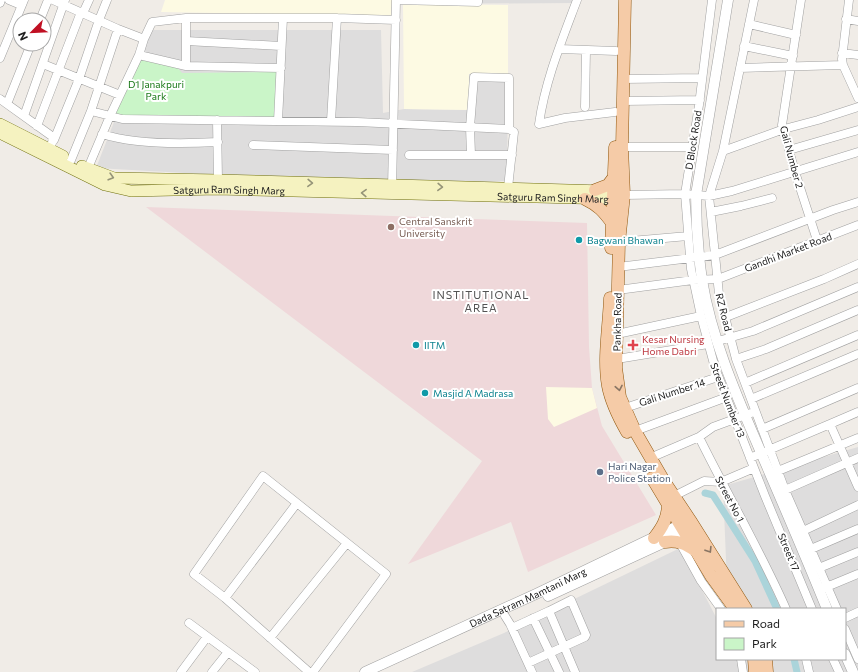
<svg xmlns="http://www.w3.org/2000/svg" width="858" height="672" viewBox="0 0 858 672" font-family="Commissioner,sans-serif">
<rect width="100%" height="100%" fill="#f0ece7"/>
<path fill="#dedddd" d="M403,0H575L574,3L403,4Z
M150,30H381L383,113L404,109L469,110V74L508,75L507,181L382,184L96,168Z
M858,447V672H412L504,633L680,548L717,619V659H845V609H728L723,486Z"/>
<path fill="#efd8da" d="M146,207L587,223L589,347L592,388L602,426L656,515L528,572L511,522L408,564L482,461Z"/>
<path fill="#fdfae3" d="M165,0H392L391,16L161,12Z
M403,4L508,5V75L469,74V110L404,109Z
M546,387L592,388L597,408L554,427L548,419Z"/>
<path fill="#caf5c8" d="M139,58L176,66L182,73L276,72L275,117L123,116L115,114Z"/>
<g fill="none" stroke-linecap="round" stroke-linejoin="round">
<path stroke="#abd4da" stroke-width="7" d="M705,493L713,495L755,561L777,609
M794,659L797,672"/>
<defs>
<path id="minor" d="M9,0L21,5
M53,0L118,29L144,39
M396,0L478,2V0
M577,0C562,40 545,81 539,124L565,118L615,112
M712,0L699,105L685,194L691,269L701,316L715,368L765,496L812,609
M754,0L723,151L709,196L719,294L736,359L785,490L837,609
M801,0L782,125L795,172L817,240
M849,0L842,59L843,65L858,98
M0,3L1,0
M83,13L89,0
M846,19L858,21
M40,20L48,0
M749,24L796,35
M186,41L281,46
M744,46L793,56
M559,49L616,51
M842,53L858,55
M139,55L186,66L281,68
M0,58L24,0
M43,64L120,95
M186,66V18
M740,68L843,65
M623,79L702,78
M0,99L53,137L52,143
M623,101L700,100
M7,104L31,44
M585,107L586,50
M91,111L122,119L357,122L509,129L514,132L508,188
M24,116L65,0
M217,120L218,180
M278,121L283,18
M331,121L337,18
M37,126L81,12
M102,134C136,145 182,144 218,142
M54,140L79,79L99,20L107,0
M253,145L393,150
M622,147H692
M789,150L858,130
M723,151L784,129L818,120L858,107
M409,155H512
M471,155L470,127L474,77L509,78V129
M71,160L91,111L118,29
M88,168L110,116L139,55L144,39L152,22L186,18H337L396,20
M392,189L396,0
M624,195L685,194L709,196L732,191L858,152
M711,212L741,206L772,198
M619,242L688,236
M618,267L715,255L833,210L858,202
M618,290L693,280L718,279L858,225
M726,317L824,279L858,264
M617,334L701,316
M718,341L753,331L858,287
M617,359L708,344
M736,359L766,349L858,310
M745,383L858,335
M751,399L858,354
M625,408L718,377
M858,412L830,424L858,487
M762,429L858,388
M635,431L727,397
M699,437L713,427L751,413
M650,458L699,437C727,494 760,550 786,609
M750,458L830,424
M778,471L858,438
M785,490L858,458
M674,496L704,481L721,482L754,468
M803,531L858,505
M680,543L701,581L721,609
M811,549L858,529
M819,568L858,552
M824,588L858,574
M225,598L297,503
M505,616L510,624L532,672
M533,618L559,672
M845,618L858,612
M189,623L255,672
M512,628L549,611L575,672
M845,629L858,659
M270,638L347,543
M741,659L743,672
M806,659L809,672
M833,659L839,672
M528,663L585,637L586,635L571,600L549,611
M181,672L207,637
M212,672L228,652
M309,672L225,598L194,574L263,476L386,574L313,672"/>
<g id="tertiary">
<path d="M728,0L696,195C696,224 698,252 702,280C712,341 738,399 762,455C784,506 806,557 827,609"/>
<path d="M548,596L665,542L691,529"/>
<path d="M845,654L853,672"/>
<path id="s1" d="M365,672L536,594L686,522"/>
</g>
<g id="secondary">
<path d="M0,124L63,156"/>
<path id="s2" d="M0,133L105,185L131,191L217,189L613,199L620,196"/>
<path d="M82,166L114,178L218,180L604,191"/>
</g>
<path id="primary" d="M625,0L622,147L624,195L619,242L616,368L620,397L635,431L664,481L690,520L746,609
M595,190L608,185L614,177
M585,199C598,205 604,212 612,223
M611,248L615,147
M610,298C609,326 603,359 608,386C611,402 619,418 627,432
M652,478L711,576L735,609
M654,538C662,528 668,518 668,504
M665,542C678,540 686,544 696,551
M754,659L755,672
M766,659L767,672"/>
</defs>
<use href="#minor" stroke="#a1a1a1" stroke-width="9"/>
<use href="#tertiary" stroke="#a1a1a1" stroke-width="11"/>
<use href="#secondary" stroke="#70700e" stroke-width="12"/>
<use href="#primary" stroke="#90560c" stroke-width="13"/>
<use href="#minor" stroke="#fff" stroke-width="8"/>
<use href="#tertiary" stroke="#fff" stroke-width="10"/>
<use href="#secondary" stroke="#f5f2c0" stroke-width="11"/>
<use href="#primary" stroke="#f5cba7" stroke-width="12"/>
</g>
<defs><path id="oneway-chevron" d="M-2-3.5L2.5 0L-2 3.5" fill="none" stroke-width="1.6" stroke-linecap="round" stroke-linejoin="round"/></defs>
<g stroke="#959478">
<use href="#oneway-chevron" transform="translate(111 177) rotate(16)"/>
<use href="#oneway-chevron" transform="translate(310 183) rotate(2)"/>
<use href="#oneway-chevron" transform="translate(440 187) rotate(2)"/>
<use href="#oneway-chevron" transform="translate(364 193) rotate(-178)"/>
</g>
<g stroke="#8a7664">
<use href="#oneway-chevron" transform="translate(619 388) rotate(79)"/>
<use href="#oneway-chevron" transform="translate(709 550) rotate(58)"/>
</g>
<circle fill="#8d6e63" stroke="#fff" stroke-width="1.5" cx="391" cy="227" r="4"/>
<g fill="#0f9aa8" stroke="#fff" stroke-width="1.5">
<circle cx="579" cy="240" r="4"/>
<circle cx="416" cy="345" r="4"/>
<circle cx="425" cy="393" r="4"/>
</g>
<path fill="#e0444e" stroke="#fff" stroke-width="1.5" d="M631 339h4v4h4v4h-4v4h-4v-4h-4v-4h4z"/>
<circle fill="#5c6f8a" stroke="#fff" stroke-width="1.5" cx="600" cy="472" r="4"/>
<g text-anchor="middle" stroke-width="4" stroke-linejoin="round" paint-order="stroke">
<g font-size="10" fill="#177715" stroke="#fff">
<text x="156" y="88">D1 Janakpuri<tspan x="156" dy="12">Park</tspan></text>
</g>
<g font-size="10" fill="#202020" stroke="#fff">
<text transform="translate(693 140) rotate(-81)" y="4">D Block Road</text>
<text transform="translate(792 157) rotate(75)" y="4">Gali Number 2</text>
<text dy="4" stroke="none"><textPath href="#s2" startOffset="242">Satguru Ram Singh Marg</textPath></text>
<text dy="4" stroke="none"><textPath href="#s2" startOffset="566">Satguru Ram Singh Marg</textPath></text>
<text transform="translate(788 252) rotate(-21)" y="4">Gandhi Market Road</text>
<text transform="translate(724 312) rotate(76)" y="4">RZ Road</text>
<text transform="translate(617 322) rotate(-89)" y="4">Pankha Road</text>
<text transform="translate(672 392) rotate(-18)" y="4">Gali Number 14</text>
<text transform="translate(728 400) rotate(69)" y="4">Street Number 13</text>
<text transform="translate(730 499) rotate(62)" y="4">Street No 1</text>
<text transform="translate(789 552) rotate(67)" y="4">Street 17</text>
<text dy="4" stroke="none"><textPath href="#s1" startOffset="179">Dada Satram Mamtani Marg</textPath></text>
</g>
<g font-size="10" fill="#785e54" stroke="#fff" text-anchor="start">
<text x="399" y="225">Central Sanskrit<tspan x="399" dy="12">University</tspan></text>
</g>
<g font-size="10" fill="#0d838f" stroke="#fff" text-anchor="start">
<text x="587" y="244">Bagwani Bhawan</text>
<text x="424" y="349">IITM</text>
<text x="433" y="397">Masjid A Madrasa</text>
</g>
<g font-size="10" fill="#be3a42" stroke="#fff" text-anchor="start">
<text x="642" y="343">Kesar Nursing<tspan x="642" dy="12">Home Dabri</tspan></text>
</g>
<g font-size="10" fill="#4e5e75" stroke="#fff" text-anchor="start">
<text x="608" y="470">Hari Nagar<tspan x="608" dy="12">Police Station</tspan></text>
</g>
<g font-size="11" letter-spacing="1" fill="#535353" stroke="#fff">
<text x="481" y="299">INSTITUTIONAL<tspan x="481" dy="13">AREA</tspan></text>
</g>
</g>
<rect x="716" y="608" width="130" height="52" fill="#ffffff" stroke="#a6a6a6"/>
<rect x="724" y="621" width="20" height="6" fill="#f5cba7" stroke="#a6a6a6"/>
<text x="752" y="628" font-size="12" fill="#202020">Road</text>
<rect x="724" y="638" width="20" height="12" fill="#caf5c8" stroke="#a6a6a6"/>
<text x="752" y="648" font-size="12" fill="#202020">Park</text>
<g transform="translate(32 32) rotate(246)"><circle r="19" fill="#ffffff" stroke="#a6a6a6"/>
<path d="M0-3L7 15L0 10L-7 15Z" fill="#c01023"/>
<text y="-6" font-size="11" font-weight="bold" text-anchor="middle" fill="#202020">N</text>
</g>
</svg>
